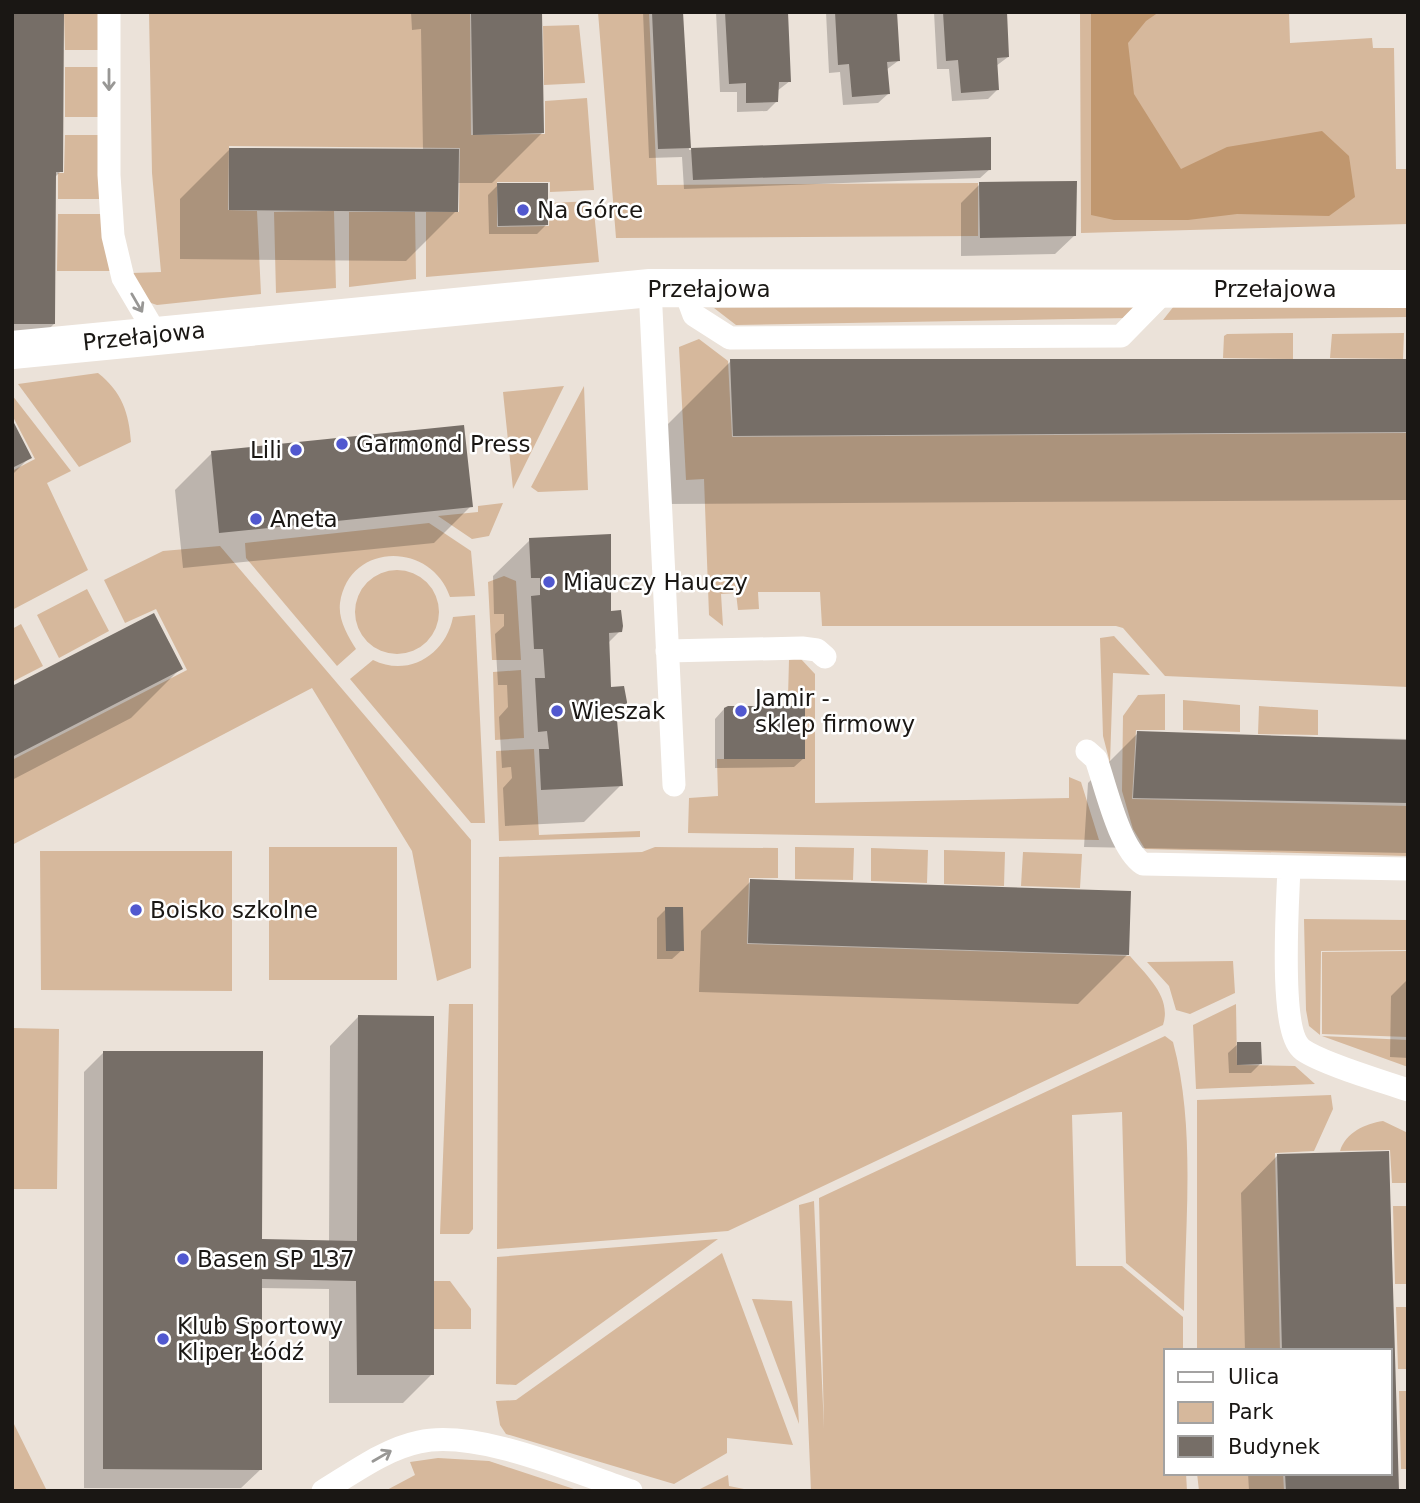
<svg xmlns="http://www.w3.org/2000/svg" width="1420" height="1503" viewBox="0 0 1420 1503" font-family="'DejaVu Sans',sans-serif">
<rect width="100%" height="100%" fill="#ebe2d9"/>
<path fill="#d6b89c" d="M64,12H101V50H65Z
M149,12H470L471,135L545,134V101L587,98L594,190L550,192V182H497V227L549,226L550,203L593,201L599,262L426,277V212H459L460,148L229,146L228,210L257,211L261,294L157,305L148,302L132,273L161,272L152,173Z
M598,12H649L657,185L978,183V236L616,238Z
M1080,12H1289L1290,43L1372,38L1373,48H1394L1396,169H1407L1408,224L1081,233Z
M579,25L585,83L544,85L543,26Z
M65,67H101V117H65Z
M65,135H100L102,199H58V173H64Z
M334,211L336,288L276,293L274,212Z
M349,212H415L416,279L349,287Z
M58,214H103L110,271H57Z
M1137,305L1128,318L736,325L714,308Z
M1408,305V317L1163,320L1174,306Z
M1293,333V359L1223,358L1224,336L1227,334Z
M1404,333L1403,359L1330,358L1332,334Z
M699,339L728,361L732,437L1408,433V687L1165,676L1123,628L1116,626H822L820,592H758L759,609L738,610L736,593L721,594L723,626L709,615L704,479L686,480L679,347Z
M98,373C122,392 129,413 131,442L79,467L18,384Z
M564,386L513,489L503,392Z
M584,386L588,490L538,492L531,487Z
M12,395L71,471L47,483L88,570L12,610V471L35,459L12,415Z
M503,503L489,536L472,539L438,516L478,512V506Z
M429,523L471,551L475,596L450,597C431,541 349,542 340,603C338,620 348,636 356,649L337,666L246,558L245,543Z
M220,546L471,840V968L437,981L412,851L312,688L12,845V760L187,670L156,609L125,623L104,580L163,551Z
M355 612a42 42 0 1 1 84 0a42 42 0 1 1-84 0Z
M504,576L516,581L521,660H492L488,582Z
M87,589L109,631L59,658L37,615Z
M475,615L485,823H471L350,679L373,660C409,678 446,654 453,617Z
M21,624L43,666L12,682V629Z
M1114,636L1150,675L1113,673L1110,763L1103,736L1100,638Z
M800,658L815,674V803L1069,798V777L1081,782L1099,840L688,833L689,798L718,796L717,759H805V706H793V696L788,697L789,660Z
M521,670L524,738L495,740L493,672Z
M1165,694V730H1136L1132,799L1408,806V856L1145,849L1133,829L1122,791L1123,716L1138,695Z
M1183,700L1240,705V732L1183,730Z
M1259,706L1318,710V735L1258,734Z
M534,749L539,835L640,831V837L499,841L496,751Z
M269,847H397V980H269Z
M655,847L778,848V878H749L747,944L1130,956C1147,976 1172,997 1163,1025L728,1231L497,1249L499,857L642,852Z
M795,847L854,848L853,880L795,879Z
M871,848L928,850L927,883L871,881Z
M944,850L1005,852L1004,886L944,884Z
M232,851V991L41,990L40,851Z
M1023,852L1082,854L1080,888L1021,886Z
M1304,919L1408,920V950L1321,951L1320,1035L1309,1026L1306,1010Z
M1408,951V1037L1322,1034V952Z
M1233,961L1235,993L1190,1014L1176,1010L1169,986L1147,962Z
M449,1004H473V1229L469,1234H440Z
M1236,1004L1237,1065L1295,1066L1315,1084L1196,1089L1193,1025Z
M12,1028L59,1029L57,1189H12Z
M1165,1036L1173,1042C1196,1127 1185,1224 1184,1311L1126,1263L1122,1112L1072,1115L1076,1266H1122L1183,1317V1351H1166V1473H1186L1187,1491H811L799,1205L814,1201L824,1428L819,1198Z
M1322,1036L1408,1040V1067Z
M1331,1095L1333,1109L1314,1151L1275,1153L1280,1351H1197V1100Z
M1383,1121L1408,1133V1183H1392L1390,1150L1340,1151C1346,1132 1365,1124 1383,1121Z
M1393,1206H1408V1284H1395Z
M718,1239L516,1385L496,1384L497,1257Z
M722,1253L793,1445L727,1438V1453L674,1484L506,1434L500,1425L496,1401L516,1400Z
M433,1281H450L471,1309V1329H434Z
M752,1299L792,1301L799,1424Z
M1396,1307H1408V1369H1398Z
M1399,1391H1408V1469H1401Z
M12,1420L47,1491L12,1490Z
M438,1458L489,1461L580,1491H385L415,1475L410,1462Z
M1197,1473H1283L1284,1491H1199Z
M728,1475L729,1486L754,1491H696Z"/>
<path fill="#c0976f" d="M1091,12H1159L1146,21L1128,43L1134,94L1181,169L1227,147L1322,131L1349,156L1355,197L1329,216L1237,214L1188,220H1114L1091,215Z"/>
<path fill="#0003" d="M12,12L61,171L54,178V324L12,365Z
M411,12H540L542,133L492,183H457L456,211L406,261L180,259V199L230,149L423,151L421,29L412,30Z
M643,12H682L689,150L989,139L990,169L980,178L684,189L682,157L649,158Z
M716,12H786L790,81L777,91V101L767,111L737,112V92H720Z
M826,12H896L898,61L886,70L888,94L878,103L843,105L840,72L829,73Z
M934,12H1005L1008,57L996,66L997,90L988,99L952,101L949,69H937Z
M980,184L1075,235L1055,254L961,256V203Z
M498,185L546,225L537,234H489L488,195Z
M731,361H1408V500L664,504L662,430Z
M12,423L30,457L12,475Z
M212,453L471,506L434,543L183,568L175,490Z
M530,540L610,612L620,631L607,644L609,689L625,707L615,717L621,785L584,822L505,826L503,788L512,778L511,767L502,768L499,717L508,707L507,685H498L495,634L504,626V614H494L493,576Z
M181,668L131,718L12,780V688Z
M724,709L804,758L794,767L715,768V719Z
M1138,733L1408,739V853L1084,847L1088,783Z
M751,881L1128,954L1078,1004L699,992L701,931Z
M666,909L682,950L672,959H657V918Z
M1408,979V1058L1390,1057L1391,996Z
M358,1017L432,1374L403,1403H329V1289L261,1288V1469L241,1488H84V1072L104,1052L261,1241L329,1242L330,1046Z
M1238,1044L1260,1064L1251,1073H1229L1228,1053Z
M1387,1152L1398,1491H1249L1248,1473H1390V1351H1245L1241,1193L1277,1156Z"/>
<path fill="#766e67" d="M12,12H64L63,172H56L55,324H12Z
M471,12H542L544,133L473,135Z
M652,12H683L691,148L658,149Z
M725,12H788L791,82H779L778,102L746,103V83L729,84Z
M835,12H897L900,61L887,62L890,94L852,97L849,64L838,65Z
M943,12H1007L1009,57L997,58L999,90L961,93L958,60L946,61Z
M991,137V170L693,180L691,148Z
M229,148L459,149L458,212L229,210Z
M1077,181L1076,236L980,238L979,182Z
M497,183H548V225L498,226Z
M730,359H1408V432L733,436Z
M12,419L32,458L12,468Z
M464,425L473,507L219,533L211,451Z
M611,534V611L621,610L623,626L622,632L609,633L611,687L624,686L627,702V708L616,709L623,786L541,790L539,749H549L547,731L538,732L535,678H545L543,649H534L531,596L540,595V578H531L529,538Z
M154,613L183,669L12,757V686Z
M728,706H805V759H724V708Z
M1137,731L1408,740V803L1133,798Z
M750,879L1131,891L1129,955L748,943Z
M665,907H683L684,951H666Z
M358,1015L434,1016V1375H357L356,1281L262,1279V1470L103,1469V1051H263L262,1239L357,1241Z
M1237,1042H1261L1262,1064L1237,1065Z
M1389,1151L1399,1491H1286L1285,1473H1390V1351H1282L1277,1154Z"/>
<g fill="none" stroke-linecap="round" stroke-linejoin="round">
<path stroke="#fff" stroke-width="23" d="M109,12V175L113,236L123,278L156,334
M650,288L674,785
M684,288L694,315L730,338L1121,336L1167,289
M667,651L802,648L817,650L825,657
M1087,751L1096,759C1106,787 1119,848 1143,864L1408,869
M1289,867C1288,900 1278,1033 1303,1050C1323,1064 1382,1081 1408,1090
M323,1491C353,1473 385,1449 419,1442C477,1429 574,1472 631,1491"/>
<path stroke="#fff" stroke-width="38" d="M12,350L650,288L1408,289"/>
</g>
<defs><path id="oneway-shaft" d="M-6 0H5M1.5-3L5.5 0L1.5 3" fill="none" stroke-width="1.6" stroke-linecap="round" stroke-linejoin="round" transform="scale(1.75)"/></defs>
<g stroke="#989795">
<use href="#oneway-shaft" transform="translate(109 80) rotate(90)"/>
<use href="#oneway-shaft" transform="translate(137 303) rotate(60)"/>
<use href="#oneway-shaft" transform="translate(382 1456) rotate(-30)"/>
</g>
<g fill="#5158cf" stroke="#fff" stroke-width="2.5">
<circle cx="523" cy="210" r="7"/>
<circle cx="342" cy="444" r="7"/>
<circle cx="296" cy="450" r="7"/>
<circle cx="256" cy="519" r="7"/>
<circle cx="549" cy="582" r="7"/>
<circle cx="557" cy="711" r="7"/>
<circle cx="741" cy="711" r="7"/>
<circle cx="136" cy="910" r="7"/>
<circle cx="183" cy="1259" r="7"/>
<circle cx="163" cy="1339" r="7"/>
</g>
<g text-anchor="middle" stroke-width="5" stroke-linejoin="round" paint-order="stroke">
<g font-size="23" fill="#1a1714" stroke="#fff" text-anchor="start">
<text x="537" y="218">Na Górce</text>
<text x="356" y="452">Garmond Press</text>
<text x="282" y="458" text-anchor="end">Lili</text>
<text x="270" y="527">Aneta</text>
<text x="563" y="590">Miauczy Hauczy</text>
<text x="755" y="706">Jamir -<tspan x="755" dy="26">sklep firmowy</tspan></text>
<text x="571" y="719">Wieszak</text>
<text x="150" y="918">Boisko szkolne</text>
<text x="197" y="1267">Basen SP 137</text>
<text x="177" y="1334">Klub Sportowy<tspan x="177" dy="26">Kliper Łódź</tspan></text>
</g>
<g font-size="23" fill="#1a1714" stroke="#fff">
<text x="709" y="297">Przełajowa</text>
<text x="1275" y="297">Przełajowa</text>
<text transform="translate(144 336) rotate(-6)" y="8">Przełajowa</text>
</g>
</g>
<rect width="1420" height="1503" fill="none" stroke="#1a1714" stroke-width="28"/>
<rect x="1164" y="1349" width="228" height="126" fill="#ffffff" stroke="#a3a2a1" stroke-width="2"/>
<rect x="1178" y="1372" width="35" height="10" fill="#ffffff" stroke="#a3a2a1" stroke-width="2"/>
<text x="1228" y="1384" font-size="21" fill="#1a1714">Ulica</text>
<rect x="1178" y="1402" width="35" height="21" fill="#d6b89c" stroke="#a3a2a1" stroke-width="2"/>
<text x="1228" y="1419" font-size="21" fill="#1a1714">Park</text>
<rect x="1178" y="1436" width="35" height="21" fill="#766e67" stroke="#a3a2a1" stroke-width="2"/>
<text x="1228" y="1454" font-size="21" fill="#1a1714">Budynek</text>
</svg>
